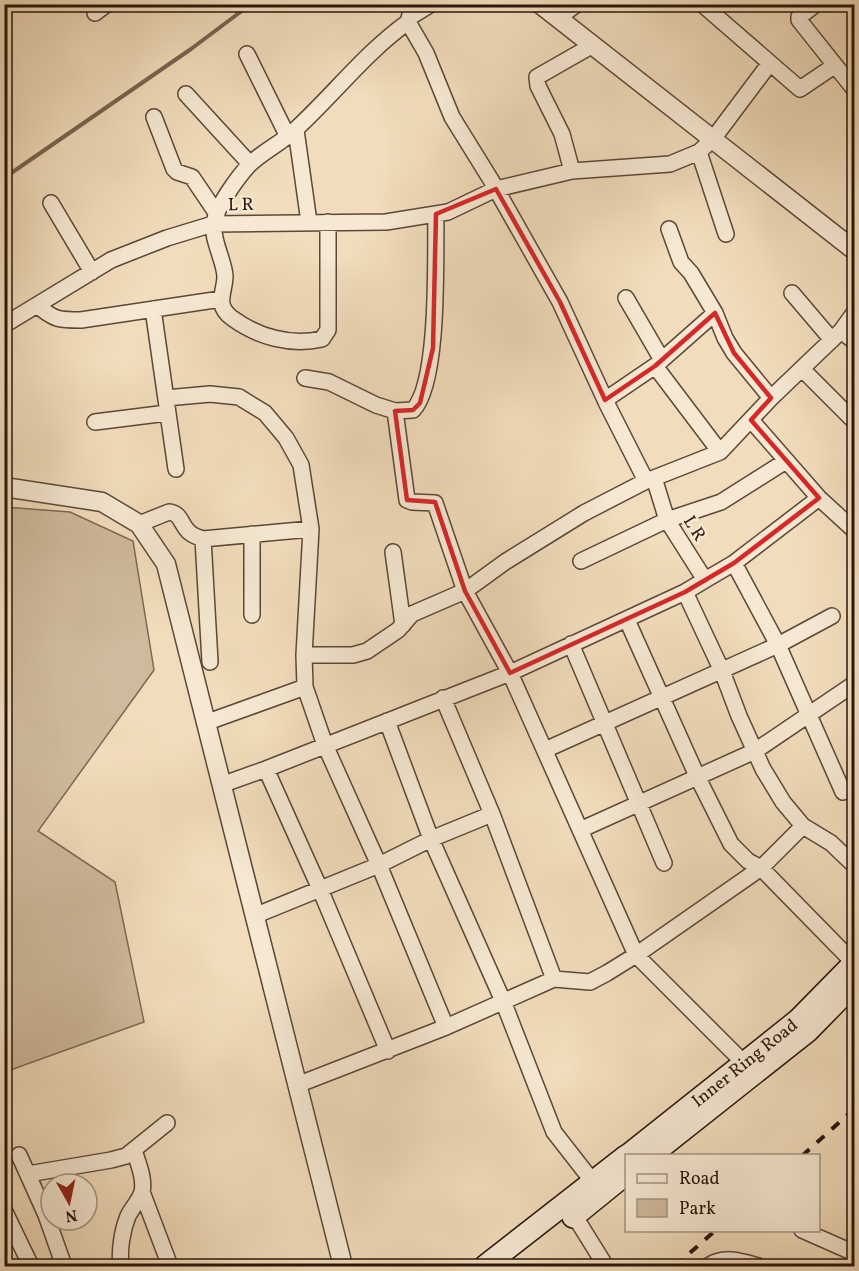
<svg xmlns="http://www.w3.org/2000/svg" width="859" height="1271" viewBox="0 0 859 1271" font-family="Vollkorn,serif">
<rect width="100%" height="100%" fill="#f1dcbb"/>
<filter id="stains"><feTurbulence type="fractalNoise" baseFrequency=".00333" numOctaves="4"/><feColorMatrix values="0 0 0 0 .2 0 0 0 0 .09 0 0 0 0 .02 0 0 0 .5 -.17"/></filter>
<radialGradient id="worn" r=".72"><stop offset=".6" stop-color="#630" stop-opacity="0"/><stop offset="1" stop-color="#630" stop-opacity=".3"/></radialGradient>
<path fill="#cfba9d" stroke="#7c6854" stroke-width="1.5" d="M4,507L70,512L133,541L154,670L38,831L115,882L144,1022L5,1072Z"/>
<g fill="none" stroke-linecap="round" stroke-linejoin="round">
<path stroke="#786552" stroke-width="4" d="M4,178L191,49L251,4"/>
<defs>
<path id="minor" d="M413,4L408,22L426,53L452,117L491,180L560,302L607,404L646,481L654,478L667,520L705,580L685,592L722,671L739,716L763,769L783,802L803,826L831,843L854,865
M702,4L800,89L834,66
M816,4L799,17V20L854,89
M95,13L107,4
M410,17L431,4
M558,18L577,4
M247,54L288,137
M186,94L250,164
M154,117L174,169L177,172L192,177L217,214
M296,130L309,222
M699,152L726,234
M572,171L562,134L538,86L537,77L593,45
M51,203L92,272
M328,222V330L322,339C290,346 258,337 232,318C214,305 225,292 225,276C224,260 211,238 214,223C216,207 238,177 249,165C263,151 282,143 296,129C334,94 366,52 408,22
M669,229L681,262L691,273L715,313L725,338L734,353L771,398
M792,293L832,340
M626,298L662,360
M37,305C54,320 59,320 81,320L221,299
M153,309L176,469
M4,325L111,260L167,238L213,224L386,222L448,212L496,189L572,171L670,164L699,152L713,139L770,63
M841,331L854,341
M655,366L720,452
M802,369L854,421
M305,378L329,382L376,405L395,411L413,410C440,382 435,256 436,214
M166,398L210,394L239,397L265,413L286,438L301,465L311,529L304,655L305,687L325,745L379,865L446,1027
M605,400L655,366L715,313
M395,411L407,500L412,502L435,503L465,591L510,673L636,955L744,1063
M751,420L819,498L854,530
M95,422L167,413
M654,478L720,452L771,398L841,331L854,313
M139,524L169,512C181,513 181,525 189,532C193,536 198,537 203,539L311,529
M203,539L210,662
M393,552L403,625
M581,561L667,520L721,502L786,461
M734,563L778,645L843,792
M705,580L734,563L819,498
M252,615V534
M627,620L697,776L731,844L748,861L761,868L854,963
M571,644L664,863
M304,655H353L367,651L398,630L412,614L465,591L505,562L584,513L646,481
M443,698L492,814L554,979
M387,721L431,839L503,1001L554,1132L593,1182
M205,723L305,687
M545,750L778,645L832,616
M266,769L320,889L388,1051
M221,785L266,769L510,673L685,592
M580,830L755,751L854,684
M254,916L379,865L431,839L492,814
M297,1085L446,1027L554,979L590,982L607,973L636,955L761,868L803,826
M19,1155L46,1215L64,1266
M28,1174L111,1160L126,1156L167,1123
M142,1192L170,1266
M4,1210L31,1266
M574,1215L605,1265
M802,1230L854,1253
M121,1266C119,1251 122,1231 128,1216C132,1208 139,1201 142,1192C145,1179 138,1163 134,1150
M708,1266C724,1255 741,1261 758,1266"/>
<path id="tertiary" d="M540,4L854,250
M4,487L102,502L139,524L166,564L343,1266"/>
<g id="secondary">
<path id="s1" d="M627,1156L798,1020L854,963"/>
<path d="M650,1156L808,1031L854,984"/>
<path d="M573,1217L626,1174"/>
<path d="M485,1266L626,1156"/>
</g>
</defs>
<use href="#minor" stroke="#5b4838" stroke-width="18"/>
<use href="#tertiary" stroke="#5b4838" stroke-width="21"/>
<use href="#secondary" stroke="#29160c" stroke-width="24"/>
<use href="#minor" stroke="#f6e8d3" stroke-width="15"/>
<use href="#tertiary" stroke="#f6e8d3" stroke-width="18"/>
<use href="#secondary" stroke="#f6e8d3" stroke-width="21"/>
<path stroke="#29160c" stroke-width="4" stroke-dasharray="10 10" stroke-linecap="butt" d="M802,1156L854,1109
M675,1266L716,1230"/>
</g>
<path fill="none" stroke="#d62828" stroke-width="4.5" stroke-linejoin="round" d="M496,189L560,302L605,400L655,366L715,313L734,353L771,398L751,420L819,498L734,563L685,592L510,673L465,591L435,502L407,500L395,411L413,410L420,403L433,348L436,214Z"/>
<g text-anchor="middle" stroke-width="5" stroke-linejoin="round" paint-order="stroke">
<g font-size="18" fill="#29160c" stroke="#f6e8d3">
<text transform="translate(241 204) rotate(-1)" y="6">L R</text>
<text transform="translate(695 528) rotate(58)" y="6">L R</text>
<text dy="6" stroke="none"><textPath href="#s1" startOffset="150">Inner Ring Road</textPath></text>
</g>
</g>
<rect width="859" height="1271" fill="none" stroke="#f1dcbb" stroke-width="24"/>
<rect x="6" y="6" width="847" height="1259" fill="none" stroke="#29160c" stroke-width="3"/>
<rect x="12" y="12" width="835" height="1247" fill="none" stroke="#29160c" stroke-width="1.5"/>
<rect x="625" y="1154" width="195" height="78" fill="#f6e8d3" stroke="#a49483" stroke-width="1.5"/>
<rect x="637" y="1174" width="30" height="9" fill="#f6e8d3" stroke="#a49483" stroke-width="1.5"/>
<text x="679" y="1184" font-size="18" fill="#29160c">Road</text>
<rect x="637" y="1199" width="30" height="18" fill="#cfba9d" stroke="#a49483" stroke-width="1.5"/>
<text x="679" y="1214" font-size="18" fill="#29160c">Park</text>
<g transform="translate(69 1202) rotate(171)"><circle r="28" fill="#f6e8d3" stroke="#a49483" stroke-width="1.5"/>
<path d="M0-4.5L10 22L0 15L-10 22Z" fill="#8f2418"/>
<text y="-9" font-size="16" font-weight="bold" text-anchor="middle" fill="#29160c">N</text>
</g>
<rect width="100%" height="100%" filter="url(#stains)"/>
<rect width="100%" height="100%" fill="url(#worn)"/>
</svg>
